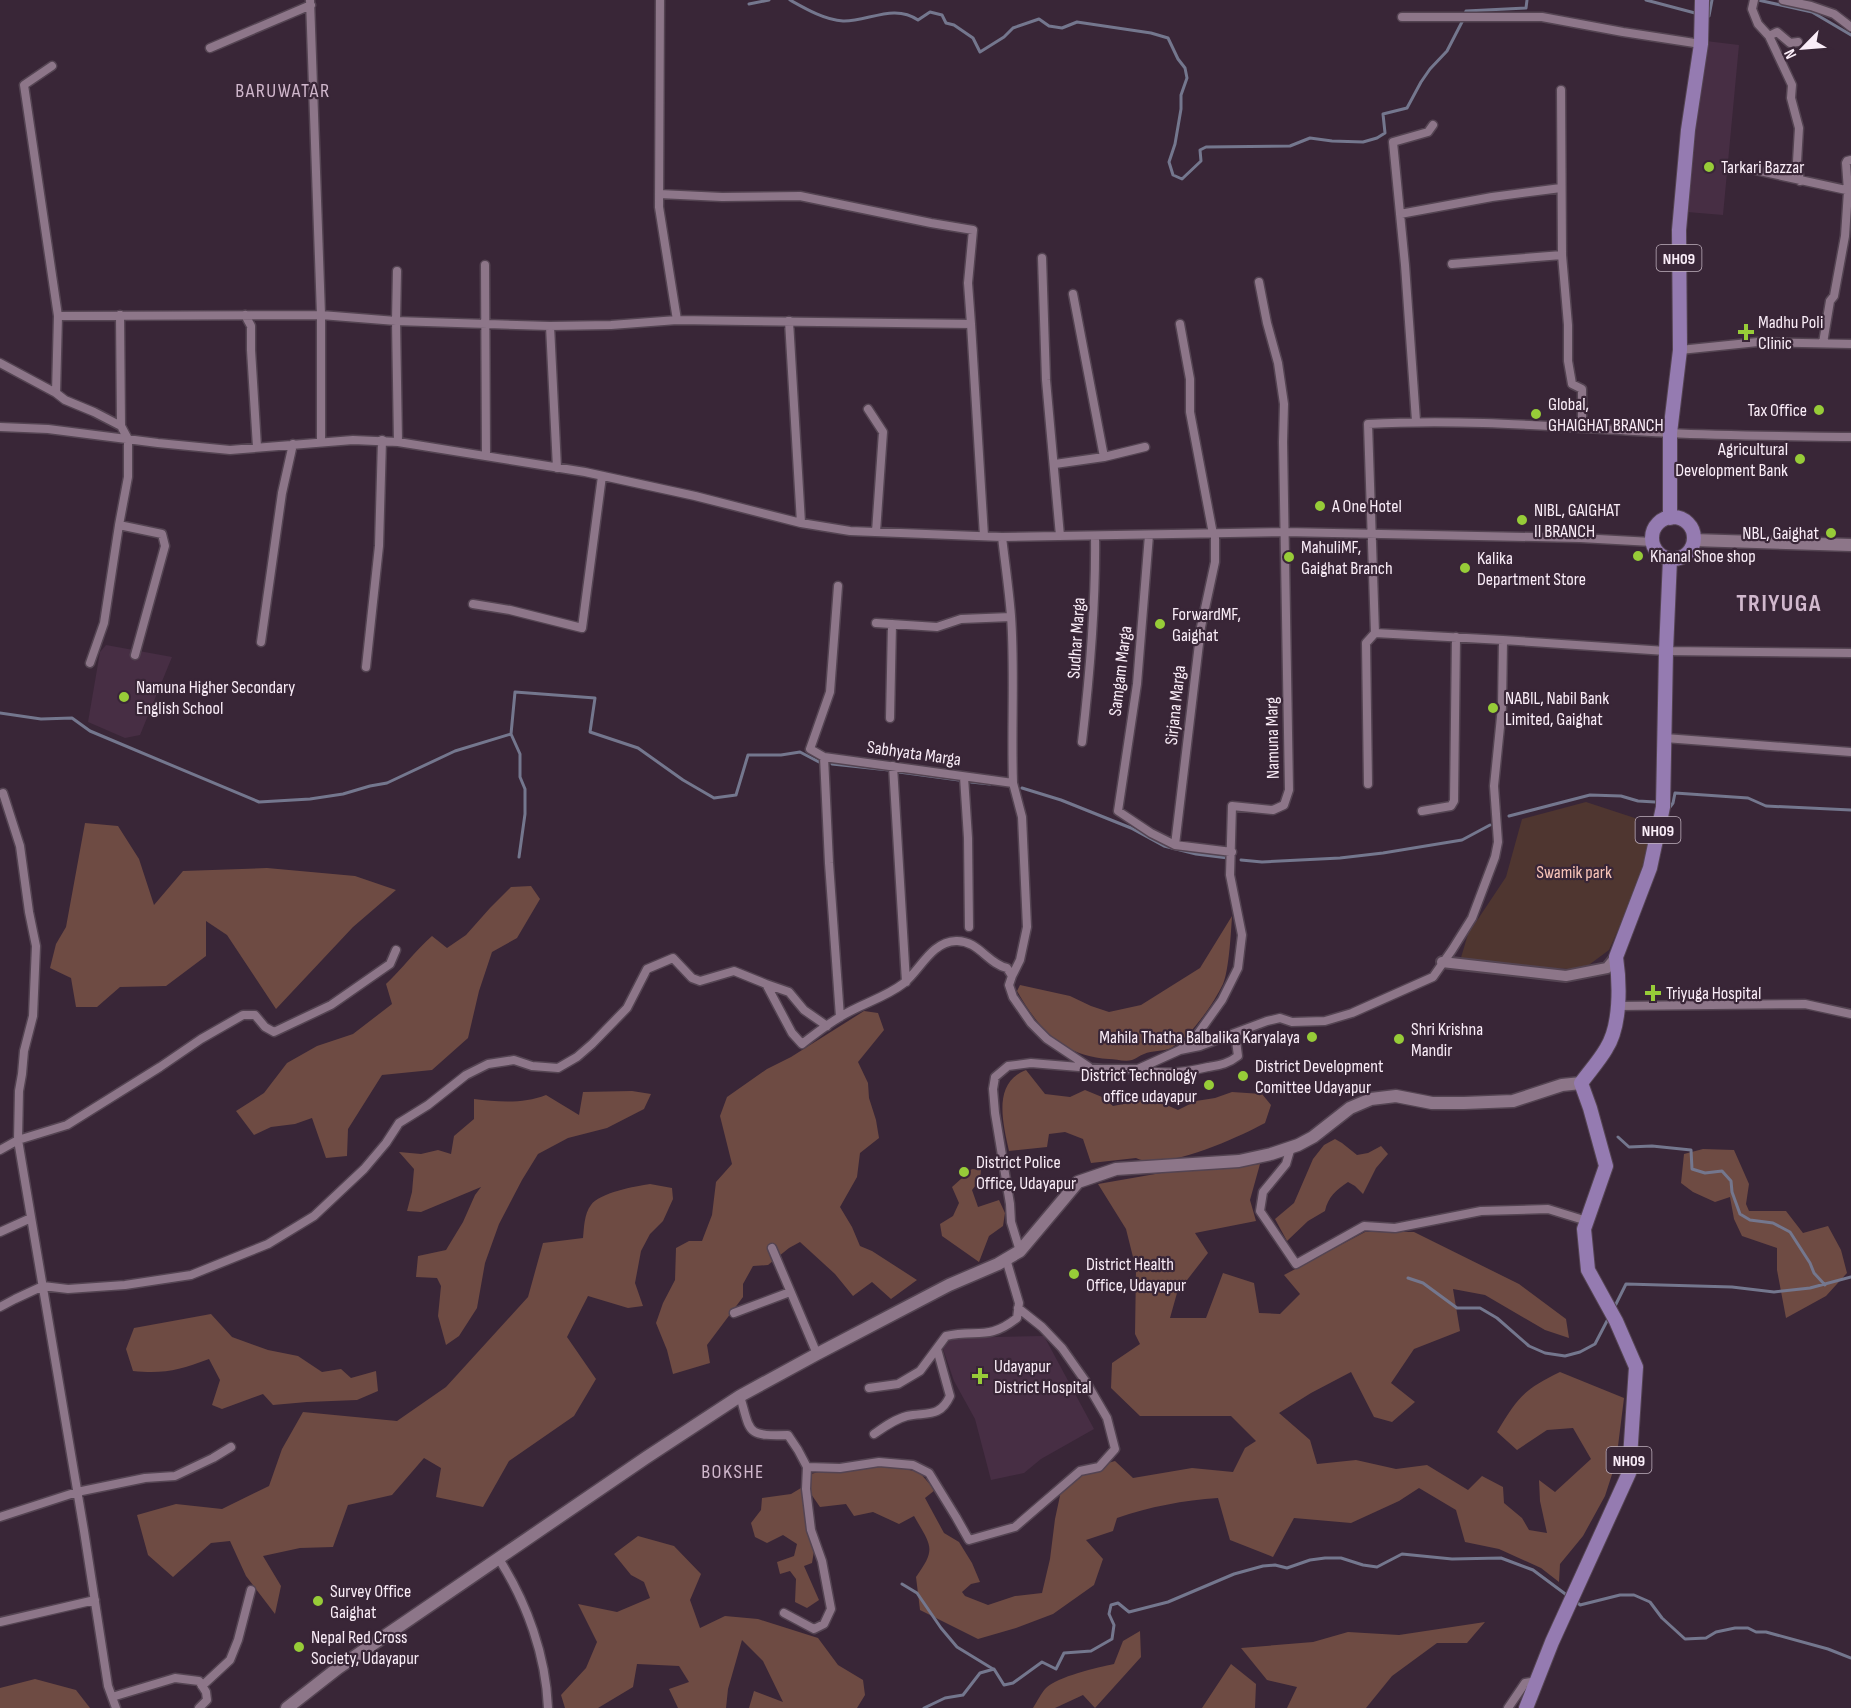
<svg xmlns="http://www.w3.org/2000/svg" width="1851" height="1708" viewBox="0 0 1851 1708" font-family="'Sofia Sans Condensed',sans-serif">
<rect width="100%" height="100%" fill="#392637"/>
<path fill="#472e44" d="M1706,41L1739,45L1723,215L1687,212L1695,121Z
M106,645L172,657L140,735L125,738L88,722L100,652Z
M1044,1336L1094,1429L1041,1459L1024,1473L991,1480L975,1419L954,1381L943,1349L950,1338Z"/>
<path fill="#4f3630" d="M1586,802L1647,822L1648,863L1609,950L1582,970L1460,961L1468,934L1506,877L1522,819Z"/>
<path fill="#6e4b43" d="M85,823L118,826L139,859L154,905L183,871L267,868L355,876L396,890L353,927L276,1009L227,935L206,921V956L166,986L120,987L97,1007H76L71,978L50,968L56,944L66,927Z
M531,886L540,899L517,938L492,952L479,991L468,1038L432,1070L382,1075L348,1129L347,1156L326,1158L312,1118L295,1124L271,1127L254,1135L236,1111L264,1093L287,1063L317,1046L353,1034L392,1004L386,984C402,969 415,951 432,936L447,948L466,935L490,908L511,887Z
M1232,916C1231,932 1229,970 1223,984C1214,1003 1190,1038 1171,1048C1163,1052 1152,1050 1144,1054C1140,1055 1136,1059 1132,1060C1125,1062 1115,1059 1109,1059C1062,1056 1039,1029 1017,991L1020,985L1070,996L1091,1006L1109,1012L1141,1005L1200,968Z
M864,1011L878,1013L884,1030L858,1062L868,1083L869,1098L876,1120L879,1138L860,1153L857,1177L840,1207L852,1227L860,1246L872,1251L917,1280L891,1299L872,1282L853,1296L835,1274L800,1242L789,1248L768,1265L753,1266L743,1284V1297L707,1345L710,1363L673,1374L667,1350L656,1323L663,1303L675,1280L676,1248L689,1241H702L712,1215L716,1182L732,1164L720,1116L727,1097L767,1069L791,1057Z
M1026,1070L1045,1094L1070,1097L1085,1090L1102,1097L1113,1106L1134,1102L1158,1092L1162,1103L1178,1110L1196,1101L1215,1098L1232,1092L1262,1094L1271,1105L1265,1123C1239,1137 1164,1172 1136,1158L1091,1163L1083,1139L1065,1132L1049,1134L1047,1147L1009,1151C1003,1123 992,1083 1026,1070Z
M632,1091L651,1094L644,1109L607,1128L568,1138L538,1154L522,1180L499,1224L485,1263L477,1308L459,1336L446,1345L438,1316L441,1286L437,1278L416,1277L418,1256L446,1250L463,1222L475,1195L481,1187L421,1212L407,1211L412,1192L414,1169L399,1152L421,1154L438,1150L451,1154L454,1136L474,1119V1099C498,1102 523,1104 546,1095L579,1115L583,1092Z
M1335,1139L1342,1143L1357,1155L1368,1153L1381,1146L1388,1154L1376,1168L1363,1194L1355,1186L1348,1182C1336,1190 1328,1197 1325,1211L1308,1221L1287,1241L1275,1219L1294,1203L1313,1159L1324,1145Z
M1703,1149L1734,1150L1749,1184L1746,1204L1749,1211H1786L1803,1233L1828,1226L1841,1250L1847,1273L1826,1296L1786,1318L1777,1270V1248L1742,1236L1734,1219L1730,1197L1715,1202L1693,1192L1681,1183L1684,1154Z
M1260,1164L1250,1200L1256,1221L1195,1233L1208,1253L1177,1293L1170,1318H1206L1223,1273L1254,1283L1259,1313L1280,1314L1300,1294L1284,1275L1365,1232H1414L1519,1284L1566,1319L1569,1338L1545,1330L1485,1295L1453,1289L1460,1331L1414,1349L1391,1383L1415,1402L1392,1422L1374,1417L1351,1372L1311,1393L1279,1413L1310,1440L1317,1464L1356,1460L1396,1469L1427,1465L1468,1490L1482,1476L1503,1487L1504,1503L1522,1518L1529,1530L1547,1533L1540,1501L1539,1480L1555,1492L1591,1459L1573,1428L1547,1430L1517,1450L1497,1432C1518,1397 1523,1390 1560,1372L1624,1398L1616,1462L1605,1496L1583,1536L1560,1564L1559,1582L1541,1568L1499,1549L1465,1542L1456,1510L1419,1488L1399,1501L1351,1523L1294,1518L1273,1557L1230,1540L1218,1498C1184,1500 1149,1507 1117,1518L1113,1531L1086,1540L1103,1559L1094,1585L1053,1614L1016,1628L978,1639L920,1610L916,1577C937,1548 931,1546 914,1516L899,1524L873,1512L854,1516L846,1504L820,1507L811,1494V1474L826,1470L851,1471L875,1465L895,1467L919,1472L935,1490L925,1498L944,1533L959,1542L972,1563L980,1582L971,1584L962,1592L965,1596L988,1605L1015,1596L1042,1593L1050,1559L1055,1519L1061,1491L1083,1470L1115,1461L1133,1478L1192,1468L1233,1472L1245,1448L1256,1441L1231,1416H1140L1111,1388L1112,1363L1140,1344L1135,1334L1136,1269L1126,1229L1098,1184L1161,1173Z
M972,1169L981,1170L980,1180L972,1190L978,1207L999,1200L1005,1213L1003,1226L989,1236L979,1262L942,1236L940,1224L953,1216L959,1203L952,1187Z
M650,1184L672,1188L673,1199L663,1221L650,1234L641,1251L635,1283L643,1306L628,1308L588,1296L567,1337L596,1379L574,1416L509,1461L483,1507L436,1497L441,1468L424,1458L392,1495L348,1505L333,1547L300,1548L263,1556L281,1586L275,1614L246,1576L230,1541L211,1543L173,1577L148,1555L137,1515L176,1504L222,1509L269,1486L282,1449L303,1412L397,1421L446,1387L528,1297L543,1243L583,1238C584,1228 584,1214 591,1205C599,1193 636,1186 650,1184Z
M211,1314L232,1337L268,1350L298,1356L322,1372L341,1369L351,1378L376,1371L378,1391L357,1400L307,1402L273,1405L263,1394L222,1409L212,1405L220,1380L209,1359C179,1370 165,1374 133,1371L126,1349L134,1328Z
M801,1488L807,1531L814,1551L812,1563L804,1566L819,1600L807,1608L795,1602L796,1579L790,1571L780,1574L777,1562L794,1556L797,1544L783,1535L767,1543L755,1537L751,1523L761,1510L762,1498L791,1494Z
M638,1536L674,1546L701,1574L690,1600L700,1628L725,1616L758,1619L818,1638L838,1665L863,1680L865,1695L857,1708H749L754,1691L783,1702L763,1661L742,1640L728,1689L726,1708H678L669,1689L689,1682L679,1666L637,1664L633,1687L598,1708H565L561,1695L586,1668L597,1642L578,1604L617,1612L650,1598L644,1582L631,1575L614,1554Z
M1485,1622L1467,1643H1437L1392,1676L1366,1708H1287L1297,1687L1267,1680L1241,1648L1313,1642L1348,1632L1399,1635Z
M1140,1631L1141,1657L1095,1708L1083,1695L1055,1708H1033C1037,1702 1041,1693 1046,1688C1057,1677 1098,1667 1114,1664L1123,1641Z
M1231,1664L1256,1684L1255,1708H1202Z
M35,1679L76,1690L90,1708H0V1688Z"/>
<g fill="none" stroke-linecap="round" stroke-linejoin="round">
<path stroke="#74778e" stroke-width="3" d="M790,0C806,9 825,20 843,21C867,22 894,3 918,20L930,12L942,15L946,23L954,25L973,38L980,52L1004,37L1013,28L1039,19L1049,26L1062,28L1077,22L1151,33L1168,38L1178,59L1185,68L1187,78L1181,95V109L1175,144L1169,162L1173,175L1182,179L1201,161L1200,150L1206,147L1290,146L1310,138L1332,141L1363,142L1377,138L1385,133L1383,114L1407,108L1421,82L1430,69L1447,51L1463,20L1466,11L1526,8L1527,0
M1646,0L1695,13
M1758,0L1812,12L1851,35
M749,4L769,0
M1709,16L1712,0
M0,713L41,719L72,718L90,731L259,802L310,799L343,794L370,786L387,783L455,751L511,734L515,692L595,698L590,732L638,748L683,780L714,798L736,795L748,755H781L800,752L821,763
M511,734L520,754V777L525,789V814L519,857
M832,764L889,770
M899,772L959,780
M971,782L990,784
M1022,788L1061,800L1131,828L1164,846L1196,854L1228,858
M1670,807L1673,803L1675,793L1748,798L1766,806L1851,810
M1509,816L1590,795L1621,796L1638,801L1655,802
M1241,860L1262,862L1340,858L1383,853L1462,840L1490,825
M1618,1137L1629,1147L1652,1146L1691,1150L1692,1169L1705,1173L1722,1171L1731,1181L1732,1192L1740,1214L1750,1220L1773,1223L1790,1232L1810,1263L1814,1273L1825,1285
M1408,1278L1423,1283L1457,1308H1480L1497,1318L1529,1346L1545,1353L1565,1356L1580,1352L1595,1344L1608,1319
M1614,1308L1626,1284L1732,1287L1774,1292L1810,1288L1851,1277
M902,1584L917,1593L941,1628L957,1647L993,1669
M1576,1601L1580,1605L1620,1595H1634L1650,1602L1662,1618L1685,1639L1706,1638L1716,1632L1735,1628H1748L1756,1632H1766L1828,1649L1851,1658
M924,1708L945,1698L963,1695L980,1673L994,1669L1004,1685L1013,1683L1042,1662L1056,1669L1064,1653L1091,1651L1112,1639L1114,1625L1109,1614L1111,1605L1118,1603L1129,1612L1168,1602L1234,1574L1263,1566L1275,1565L1287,1568L1310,1560L1325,1558H1341L1363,1565L1377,1567L1402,1554L1452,1559L1501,1558L1533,1570L1568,1596"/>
<defs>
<path id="minor" d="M310,0L321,315V442
M660,0L659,207L677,320
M1754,0L1752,9L1758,24L1769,36L1792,85L1791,98L1799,128L1797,162L1800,181
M1783,0L1811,6L1834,14L1851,27
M1402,17H1542L1623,32L1701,44
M1769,36L1777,32L1790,43L1798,42
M210,48L311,5
M52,66L24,85L58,316L56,393
M1561,90L1562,255L1568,325V361L1572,384L1582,389V427
M1755,170L1851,191
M659,194L722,197L800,196L931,223L973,230L968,283L971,324
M1400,214L1492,197L1561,188
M1042,258L1046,380L1060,536
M1452,264L1562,255
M485,265L486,455
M397,271L396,321L398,442
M1073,294L1104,457
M120,315L121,426
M245,315L251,326V350L257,447
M58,316L321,315L396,321L550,326L611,325L677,320L971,324L984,536
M789,321L801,523
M1180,324L1190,379V412L1213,534
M550,326L557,468
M1823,343L1830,301L1834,296L1845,236L1848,191L1846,163L1847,161L1851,160
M1680,350L1758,342L1851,344
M0,363L56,393L65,400L94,412L121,426L128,439V477L119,525L104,623L90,663
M868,409L883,432L876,532
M1416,421L1405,265L1393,142L1428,132L1433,125
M0,427L48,429L158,443L230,450L353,440L398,442L585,472L695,496L801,523L850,531L1002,537L1285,532L1580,538L1652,542
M1851,437C1790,436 1729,436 1669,433C1569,428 1469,418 1368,424L1375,633L1503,640L1666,651L1851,653
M1055,464L1104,457L1145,447
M119,525L162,534L165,546L135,655
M1149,535L1137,684L1118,811L1151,833L1175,845L1232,852
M473,604L510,610L582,628L602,476
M876,623L937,627L961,619L1011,617
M261,642L282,493L293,444
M366,667L379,546L382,440
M890,718L892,624
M1665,738L1851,752
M1082,742C1090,673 1096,605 1095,536
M824,757L810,749L830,692L838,586
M893,766L906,982
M964,777L968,838L969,927
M1368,784L1366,643L1375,633
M3,793L20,846L29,912L36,946L33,1016L24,1051L22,1074L19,1091L18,1140L84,1531L108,1686L116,1708
M1422,811L1451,806L1454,801L1456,637
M1175,845L1201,627L1215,562V534
M1012,976L1020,960L1027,927L1022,817L1013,783
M766,984L789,992L804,1010L827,1026
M1618,1006L1805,1004L1851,1014
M840,1017L829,863L824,757L1013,783C1011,727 1015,671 1011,616C1009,590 1005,563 1002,537
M1180,1050L1197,1035L1222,1000L1238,968L1242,935L1230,875L1232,806L1273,810L1284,805L1289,790L1283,442L1284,404L1278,363L1267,323L1259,282
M1138,1069C1165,1075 1182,1073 1208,1067C1220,1065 1228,1064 1238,1056L1235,1033
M1291,1147L1286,1164L1263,1192L1260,1211L1296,1264L1364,1226L1395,1228L1481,1211L1548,1209L1587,1221
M0,1150L18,1140L67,1125L160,1067L201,1039L243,1015H255L265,1027L274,1032L331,1005L390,964L396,950
M0,1232L31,1218
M772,1248L817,1354
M1020,1251L1011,1222L1010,1204L995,1113L993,1089L995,1077L1008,1066L1031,1063L1103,1069H1138L1180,1050L1200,1046L1267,1021L1280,1018L1292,1022L1325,1021L1352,1013L1433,977L1452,950L1472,918L1495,857L1498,842L1494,786L1502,707L1503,640
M0,1307L15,1299L43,1286L68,1289L125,1285L191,1275L268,1244L314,1216L364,1169L386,1143L399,1123L428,1105L466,1075L488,1064L514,1060L532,1066L558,1068L577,1057L592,1044L627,1008L647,969L673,958L692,978L700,981L734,971L766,984L792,1033L802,1044C814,1035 826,1025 840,1017C860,1004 885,998 904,983C921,969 931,942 956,941C978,940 988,964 1007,968L1012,976L1009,985L1013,997L1031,1023L1047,1039L1089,1067
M734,1313L790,1292
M869,1388L898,1384L920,1371L946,1336C977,1329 988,1341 1017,1318L1019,1303L1006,1259
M740,1396C751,1434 746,1436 788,1435L798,1450L807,1467L806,1489L811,1530L822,1561L831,1609L824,1624L814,1629L784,1613
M874,1434C884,1427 895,1419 907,1416C927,1412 940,1418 950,1396L937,1349
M807,1467L840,1468L879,1462L913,1465L929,1473L956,1517L969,1540L1015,1527L1080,1471L1099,1467L1115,1449L1107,1418L1086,1382L1062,1348L1042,1327L1018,1308
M0,1517L77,1492L145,1478L175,1476L213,1458L231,1447
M499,1559C527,1603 546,1656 548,1708
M0,1622L95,1600
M202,1686L230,1660L238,1640L251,1590
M112,1697L175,1678L199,1681L206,1692L207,1700L199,1708
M1508,1708L1525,1683L1537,1681"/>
<path id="tertiary" d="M1442,962L1566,976L1607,968L1616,957"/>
<path id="secondary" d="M1693,540L1851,545
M287,1708L338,1668L647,1457L740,1396L817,1354L949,1285L998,1264L1020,1251L1078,1182L1116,1169L1239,1161L1271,1154L1298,1145L1313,1137L1350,1108L1371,1099L1396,1096L1432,1103H1464L1513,1101L1562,1085L1581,1083"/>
<path id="primary" d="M1652 538a21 21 0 1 1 42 0a21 21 0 1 1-42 0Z
M1670,518V433L1680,350L1679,230L1688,130L1701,44L1702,0
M1526,1708L1552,1642L1629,1473L1636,1367L1616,1321L1588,1270L1584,1229L1606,1166L1590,1108L1581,1083C1589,1072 1599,1061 1606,1049C1621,1026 1620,984 1616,957L1650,868L1663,807L1666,651L1670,559"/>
</defs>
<use href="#minor" stroke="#544452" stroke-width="11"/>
<use href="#tertiary" stroke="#544452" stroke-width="14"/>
<use href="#secondary" stroke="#544452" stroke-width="15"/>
<use href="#primary" stroke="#544452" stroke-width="16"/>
<use href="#minor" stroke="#8d7689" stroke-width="8"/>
<use href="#tertiary" stroke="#8d7689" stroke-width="10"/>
<use href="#secondary" stroke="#8d7689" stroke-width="12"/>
<use href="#primary" stroke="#957bb1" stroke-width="14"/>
</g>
<g fill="#97cc38" stroke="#392637" stroke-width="2">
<circle cx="1709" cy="167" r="6"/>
<path d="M1743 323h6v6h6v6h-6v6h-6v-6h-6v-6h6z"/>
<circle cx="1819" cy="410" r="6"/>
<circle cx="1536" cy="414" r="6"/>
<circle cx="1800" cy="459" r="6"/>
<circle cx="1320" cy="506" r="6"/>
<circle cx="1522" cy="520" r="6"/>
<circle cx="1831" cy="533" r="6"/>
<circle cx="1638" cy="556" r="6"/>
<circle cx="1289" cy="557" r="6"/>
<circle cx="1465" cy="568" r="6"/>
<circle cx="1160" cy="624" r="6"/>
<circle cx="124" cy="697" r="6"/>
<circle cx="1493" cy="708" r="6"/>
<path d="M1650 984h6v6h6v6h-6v6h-6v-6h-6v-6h6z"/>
<circle cx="1312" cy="1037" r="6"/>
<circle cx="1399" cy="1039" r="6"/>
<circle cx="1243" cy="1076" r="6"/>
<circle cx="1209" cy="1085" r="6"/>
<circle cx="964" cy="1172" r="6"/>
<circle cx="1074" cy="1274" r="6"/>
<path d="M977 1367h6v6h6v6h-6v6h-6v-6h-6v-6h6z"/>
<circle cx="318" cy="1601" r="6"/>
<circle cx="299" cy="1647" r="6"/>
</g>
<g text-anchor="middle" stroke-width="4.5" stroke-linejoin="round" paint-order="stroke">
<g fill="#392637" stroke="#c0b1be" stroke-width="1.5">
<rect x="1656.5" y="245" width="45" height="26" rx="4.5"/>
<rect x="1635.5" y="817" width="45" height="26" rx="4.5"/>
<rect x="1606.5" y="1447" width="45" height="26" rx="4.5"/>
</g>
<g font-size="16" font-weight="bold" fill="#faedf8">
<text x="1679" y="264">NH09</text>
<text x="1658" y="836">NH09</text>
<text x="1629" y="1466">NH09</text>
</g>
<g font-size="18" fill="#faedf8" stroke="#392637" text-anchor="start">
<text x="1721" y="173">Tarkari Bazzar</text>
<text x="1758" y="328">Madhu Poli<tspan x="1758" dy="21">Clinic</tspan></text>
<text x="1548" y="410">Global,<tspan x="1548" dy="21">GHAIGHAT BRANCH</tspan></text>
<text x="1807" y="416" text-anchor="end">Tax Office</text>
<text x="1788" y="455" text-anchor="end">Agricultural<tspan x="1788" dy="21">Development Bank</tspan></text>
<text x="1332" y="512">A One Hotel</text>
<text x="1534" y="516">NIBL, GAIGHAT<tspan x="1534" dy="21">II BRANCH</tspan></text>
<text x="1819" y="539" text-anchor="end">NBL, Gaighat</text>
<text x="1301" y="553">MahuliMF,<tspan x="1301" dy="21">Gaighat Branch</tspan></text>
<text x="1650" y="562">Khanal Shoe shop</text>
<text x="1477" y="564">Kalika<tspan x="1477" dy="21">Department Store</tspan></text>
<text x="1172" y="620">ForwardMF,<tspan x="1172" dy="21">Gaighat</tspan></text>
<text x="136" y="693">Namuna Higher Secondary<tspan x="136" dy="21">English School</tspan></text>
<text x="1505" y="704">NABIL, Nabil Bank<tspan x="1505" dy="21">Limited, Gaighat</tspan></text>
<text x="1666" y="999">Triyuga Hospital</text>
<text x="1411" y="1035">Shri Krishna<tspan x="1411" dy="21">Mandir</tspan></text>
<text x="1300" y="1043" text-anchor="end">Mahila Thatha Balbalika Karyalaya</text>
<text x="1255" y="1072">District Development<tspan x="1255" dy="21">Comittee Udayapur</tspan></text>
<text x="1197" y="1081" text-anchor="end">District Technology<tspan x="1197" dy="21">office udayapur</tspan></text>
<text x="976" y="1168">District Police<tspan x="976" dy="21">Office, Udayapur</tspan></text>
<text x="1086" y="1270">District Health<tspan x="1086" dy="21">Office, Udayapur</tspan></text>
<text x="994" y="1372">Udayapur<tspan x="994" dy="21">District Hospital</tspan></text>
<text x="330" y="1597">Survey Office<tspan x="330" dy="21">Gaighat</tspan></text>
<text x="311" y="1643">Nepal Red Cross<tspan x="311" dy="21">Society, Udayapur</tspan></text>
</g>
<g font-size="18" fill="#faedf8" stroke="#392637">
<text transform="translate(1076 638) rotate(-86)" y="6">Sudhar Marga</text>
<text transform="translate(1120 671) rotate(-83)" y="6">Samgam Marga</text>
<text transform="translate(1175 705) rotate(-84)" y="6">Sirjana Marga</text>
<text transform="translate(1272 738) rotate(-91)" y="6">Namuna Marg</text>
<text transform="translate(914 753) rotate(8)" y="6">Sabhyata Marga</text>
</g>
<g font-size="18" fill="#f9c4b8" stroke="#392637">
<text x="1574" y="878">Swamik park</text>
</g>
<g font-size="20" letter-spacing="1.5" fill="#d1b8cd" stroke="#392637">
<text x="283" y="97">BARUWATAR</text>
<text x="733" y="1478">BOKSHE</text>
</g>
<g font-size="24" font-weight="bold" letter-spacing="1.5" fill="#d1b8cd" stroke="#392637">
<text x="1779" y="611">TRIYUGA</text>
</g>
</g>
<g transform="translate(1803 48) rotate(245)" stroke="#392637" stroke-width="4.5" paint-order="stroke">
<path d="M0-4.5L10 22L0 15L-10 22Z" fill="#faedf8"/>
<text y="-9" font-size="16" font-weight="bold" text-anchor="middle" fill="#faedf8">N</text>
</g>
</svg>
